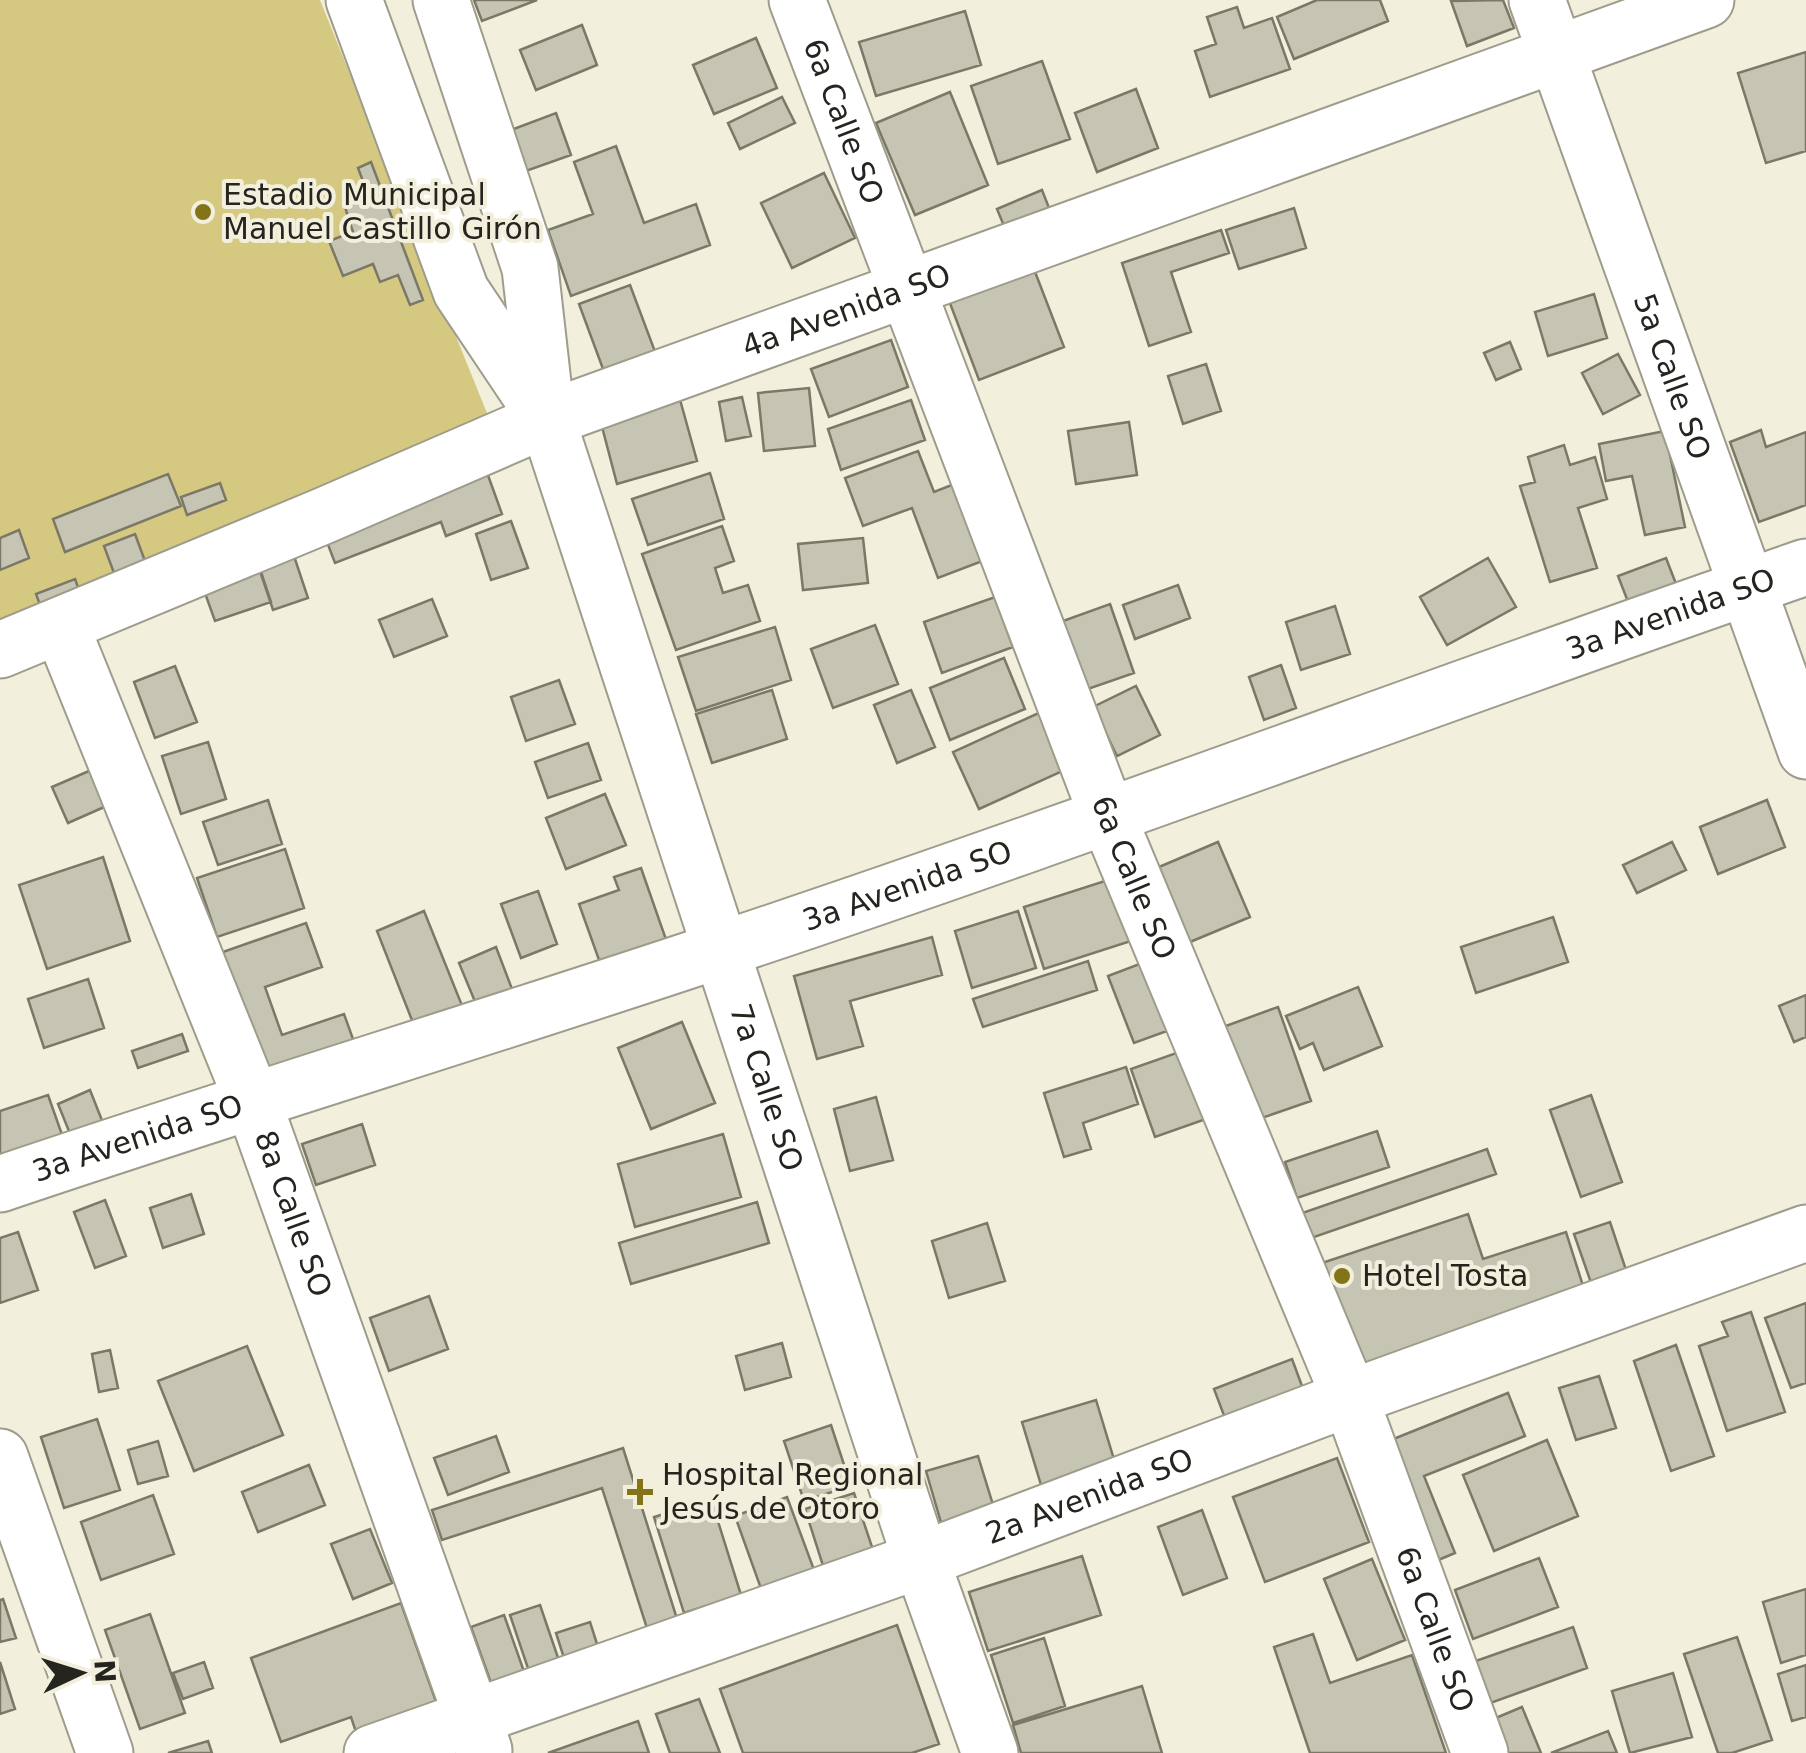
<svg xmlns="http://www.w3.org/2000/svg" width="1806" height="1753" viewBox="0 0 1806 1753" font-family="'DejaVu Sans',sans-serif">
<rect width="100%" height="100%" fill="#f2efdd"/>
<path fill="#d5c982" d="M0,0H320L491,423L0,619Z"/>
<path fill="#c6c4b2" stroke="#7b7868" stroke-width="2.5" d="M474,0H537L482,21Z
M1317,0H1380L1388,21L1294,59L1277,17Z
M1503,0L1514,28L1467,46L1451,1Z
M1237,7L1244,28L1272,18L1290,69L1210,97L1195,51L1216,44L1207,17Z
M965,11L981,65L876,96L859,42Z
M582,25L597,65L536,90L520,50Z
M756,38L777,88L714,114L693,65Z
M1806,52V151L1766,163L1738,73Z
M1042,61L1070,139L998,164L971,86Z
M1136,89L1158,148L1097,172L1075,113Z
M950,92L988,185L915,215L876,123Z
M782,97L795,123L740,149L728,123Z
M556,113L571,155L526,171L511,130Z
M616,146L644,223L696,204L710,245L571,296L548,230L593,214L574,162Z
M371,162L423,300L410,305L398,275L380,282L373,264L343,276L329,241L353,232L345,207L369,197L358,168Z
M824,173L855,238L792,268L761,203Z
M1042,190L1051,213L1006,231L997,209Z
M1294,208L1306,248L1239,269L1226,230Z
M1221,230L1229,253L1171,272L1191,332L1149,346L1122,263Z
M1032,264L1064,347L979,380L948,298Z
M630,285L657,357L606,377L579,304Z
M1594,294L1607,338L1548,356L1535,312Z
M891,340L908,387L829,417L811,369Z
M1510,342L1521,369L1496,380L1484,353Z
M1618,354L1640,395L1603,414L1582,373Z
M1206,364L1221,411L1183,424L1168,376Z
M809,388L815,446L764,451L758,393Z
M679,396L697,461L617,484L600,419Z
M742,397L751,436L726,441L719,402Z
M911,400L925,440L841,470L828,429Z
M1129,422L1137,475L1076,484L1068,431Z
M1761,430L1766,447L1806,432V505L1759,522L1730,442Z
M1665,431L1685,527L1645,535L1632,476L1606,481L1599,444Z
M1564,445L1570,465L1595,457L1607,499L1578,508L1597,568L1550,582L1520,486L1535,482L1528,457Z
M918,451L934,492L957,483L985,560L938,578L912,508L863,526L845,478Z
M485,467L502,514L446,536L441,522L335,563L322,529Z
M710,473L724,519L648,545L632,499Z
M168,474L181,506L65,552L53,519Z
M220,483L226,500L187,515L181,497Z
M511,521L528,568L491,580L476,534Z
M722,526L734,561L715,568L723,593L748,585L760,621L676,650L642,554Z
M19,530L29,558L0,570V538Z
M135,534L149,572L118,584L104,546Z
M863,538L868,583L803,590L798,544Z
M289,541L308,598L273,610L254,553Z
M1488,558L1516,607L1447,645L1420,597Z
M1666,558L1678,589L1630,607L1618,576Z
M258,563L271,602L215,621L201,582Z
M75,579L83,601L44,616L36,594Z
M1178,585L1190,618L1135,639L1123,605Z
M995,597L1013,647L942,673L924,622Z
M432,599L447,636L394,657L379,620Z
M1110,604L1134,673L1088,689L1063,621Z
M1335,606L1350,654L1301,670L1286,622Z
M875,625L898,684L833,708L811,649Z
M775,627L791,680L696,711L678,657Z
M1004,658L1025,709L950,740L930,688Z
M1281,665L1296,708L1264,720L1249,677Z
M175,666L197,722L155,738L134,682Z
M559,680L575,724L526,741L511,697Z
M1136,686L1160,735L1117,756L1093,707Z
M772,690L787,739L712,763L696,714Z
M911,690L935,747L897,763L874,705Z
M1041,712L1067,769L979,809L953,752Z
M208,742L226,799L181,814L162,756Z
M588,743L601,780L548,798L535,762Z
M96,768L111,804L68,823L52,787Z
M605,794L626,845L566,869L546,818Z
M268,800L282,844L218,865L203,822Z
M1767,800L1785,847L1718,874L1700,827Z
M1218,842L1250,917L1190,942L1159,867Z
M1672,842L1686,870L1637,893L1623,865Z
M285,849L304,908L217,937L197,878Z
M103,857L130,941L47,969L19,885Z
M641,868L670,951L604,974L579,904L619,890L614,877Z
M1111,879L1131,941L1044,969L1024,907Z
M538,891L557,944L521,958L501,904Z
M424,911L465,1013L417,1033L377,931Z
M1018,911L1036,968L972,988L955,931Z
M1553,917L1568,962L1476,993L1461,947Z
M306,923L322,967L265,987L282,1035L344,1014L358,1053L266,1086L220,953Z
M932,937L942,975L850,1001L863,1046L817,1059L794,976Z
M496,947L512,989L476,1004L459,963Z
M1088,961L1097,990L983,1027L973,999Z
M1142,963L1167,1031L1134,1043L1108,976Z
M88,979L104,1028L44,1048L28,999Z
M1358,987L1382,1046L1324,1070L1313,1043L1300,1049L1286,1016Z
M1806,995V1037L1794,1042L1779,1006Z
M1278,1007L1311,1101L1256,1120L1223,1027Z
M682,1022L715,1103L651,1129L618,1048Z
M182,1034L188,1051L138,1068L132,1051Z
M1182,1051L1206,1119L1155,1137L1131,1069Z
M1126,1067L1138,1104L1083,1123L1091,1149L1064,1157L1044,1093Z
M90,1090L105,1128L73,1141L58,1104Z
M48,1095L66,1146L0,1169V1111Z
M1591,1095L1622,1182L1581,1197L1550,1110Z
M876,1097L893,1160L850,1171L834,1109Z
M362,1124L375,1165L316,1185L302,1144Z
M1377,1131L1389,1167L1297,1198L1285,1162Z
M723,1134L741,1197L635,1227L618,1164Z
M1487,1149L1496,1174L1294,1244L1285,1219Z
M191,1194L204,1234L163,1248L150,1208Z
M105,1200L126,1256L95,1268L74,1212Z
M757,1202L769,1243L631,1284L619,1243Z
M1468,1214L1483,1259L1566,1232L1590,1308L1352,1386L1313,1266Z
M1610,1222L1631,1285L1596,1297L1574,1234Z
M987,1223L1005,1281L949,1298L932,1241Z
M18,1232L38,1290L0,1303V1238Z
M429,1296L448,1349L389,1371L370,1318Z
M1806,1303V1383L1791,1388L1765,1318Z
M1751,1312L1785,1412L1727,1431L1699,1346L1728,1336L1722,1322Z
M782,1343L791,1377L745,1390L736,1356Z
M1676,1345L1714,1456L1671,1471L1634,1361Z
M247,1346L283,1435L194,1471L158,1381Z
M110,1350L118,1388L99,1392L92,1354Z
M1292,1359L1312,1413L1234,1442L1214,1389Z
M1599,1376L1616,1428L1576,1440L1559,1388Z
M1508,1393L1525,1436L1424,1476L1455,1553L1424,1566L1376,1446Z
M1096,1400L1122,1486L1048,1508L1022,1422Z
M97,1419L120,1490L64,1508L41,1437Z
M831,1425L851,1486L804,1501L784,1441Z
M496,1436L509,1472L448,1495L434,1458Z
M1547,1440L1578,1516L1494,1551L1463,1475Z
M158,1441L168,1476L138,1484L128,1450Z
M623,1448L684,1641L654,1650L602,1488L442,1540L432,1510Z
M978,1456L1002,1534L949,1550L926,1471Z
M1337,1458L1369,1542L1265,1582L1233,1497Z
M309,1465L325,1505L258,1532L242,1492Z
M854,1493L881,1574L831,1591L805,1509Z
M153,1495L174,1554L101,1580L81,1522Z
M787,1497L817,1578L764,1597L735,1516Z
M711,1499L741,1595L684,1613L654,1517Z
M1202,1510L1227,1578L1183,1595L1158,1527Z
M370,1529L392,1583L353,1599L331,1544Z
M1082,1556L1101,1615L988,1651L969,1592Z
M1539,1558L1558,1607L1473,1639L1455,1590Z
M1372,1559L1405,1640L1357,1660L1324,1579Z
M1806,1589V1655L1781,1663L1763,1602Z
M3,1599L16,1638L0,1642V1600Z
M401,1603L444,1724L363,1753L351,1717L281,1742L251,1658Z
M540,1605L569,1690L539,1701L510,1615Z
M150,1614L185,1713L140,1729L105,1630Z
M504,1615L534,1700L501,1711L471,1627Z
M590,1622L605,1669L571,1680L556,1633Z
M897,1625L939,1744L912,1753H743L720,1689Z
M1573,1627L1587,1668L1485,1705L1470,1663Z
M1313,1634L1330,1683L1412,1655L1446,1753H1310L1274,1647Z
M1737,1637L1772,1740L1732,1753H1718L1684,1654Z
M1044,1638L1065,1706L1013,1723L991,1655Z
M0,1662L15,1709L0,1714Z
M204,1662L213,1688L183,1699L173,1673Z
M1806,1665V1717L1792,1721L1778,1674Z
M1673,1673L1692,1737L1630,1753L1612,1691Z
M1142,1686L1162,1753H1021L1013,1725Z
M699,1699L720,1753H670L656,1714Z
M1522,1707L1541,1753H1503L1491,1720Z
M638,1721L649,1753H548Z
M1608,1731L1617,1753H1551Z
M208,1741L212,1753H168Z"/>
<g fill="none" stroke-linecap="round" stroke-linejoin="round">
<defs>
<g id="minor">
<path d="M354,0L461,291L542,412"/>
<path id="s1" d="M441,0L530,268L547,419L921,1560L990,1753"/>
<path id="s2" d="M797,0L1108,817L1350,1398L1480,1753"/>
<path id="s3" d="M1537,0L1806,751"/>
<path id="s4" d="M61,626L252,1099L484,1750"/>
<path id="s5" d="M0,650L323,516L547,419L1706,0"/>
<path id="s6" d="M0,1184C239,1103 481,1030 720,950C1085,829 1443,692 1806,567"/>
<path d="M0,1457L105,1753"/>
<path id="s7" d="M372,1753L921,1560L1350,1398L1806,1233"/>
</g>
</defs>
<use href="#minor" stroke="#9e9c8b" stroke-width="59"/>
<use href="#minor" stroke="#fff" stroke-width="55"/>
</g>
<g fill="#837517" stroke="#f2efdd" stroke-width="4">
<circle cx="203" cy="212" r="10"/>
<circle cx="1342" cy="1276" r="10"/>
<path d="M635 1477h10v10h10v10h-10v10h-10v-10h-10v-10h10z"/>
</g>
<g text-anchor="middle" stroke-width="8" stroke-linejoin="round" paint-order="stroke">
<g font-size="30" fill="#25241e" stroke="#f2efdd">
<text dy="10" stroke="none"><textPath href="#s2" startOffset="130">6a Calle SO</textPath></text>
<text dy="10" stroke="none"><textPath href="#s5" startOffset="912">4a Avenida SO</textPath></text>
<text dy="10" stroke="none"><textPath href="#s3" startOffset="400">5a Calle SO</textPath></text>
<text dy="10" stroke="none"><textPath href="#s6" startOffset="1765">3a Avenida SO</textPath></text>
<text dy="10" stroke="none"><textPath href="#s2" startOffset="940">6a Calle SO</textPath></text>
<text dy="10" stroke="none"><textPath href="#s6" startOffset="955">3a Avenida SO</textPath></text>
<text dy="10" stroke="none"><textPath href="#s1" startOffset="1138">7a Calle SO</textPath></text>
<text dy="10" stroke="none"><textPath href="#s6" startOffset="145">3a Avenida SO</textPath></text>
<text dy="10" stroke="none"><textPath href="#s4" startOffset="632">8a Calle SO</textPath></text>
<text dy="10" stroke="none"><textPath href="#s7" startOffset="762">2a Avenida SO</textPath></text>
<text dy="10" stroke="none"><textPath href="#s2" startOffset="1750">6a Calle SO</textPath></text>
</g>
<g font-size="30" fill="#25241e" stroke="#f2efdd" text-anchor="start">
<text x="223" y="205">Estadio Municipal<tspan x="223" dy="34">Manuel Castillo Girón</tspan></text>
<text x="1362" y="1286">Hotel Tosta</text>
<text x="662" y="1485">Hospital Regional<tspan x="662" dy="34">Jesús de Otoro</tspan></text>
</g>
</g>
<g transform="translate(80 1673) rotate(86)" stroke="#f2efdd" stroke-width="8" paint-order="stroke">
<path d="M0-8L18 38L0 25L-18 38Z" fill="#25241e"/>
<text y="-15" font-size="28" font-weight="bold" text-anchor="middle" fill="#25241e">N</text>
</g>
</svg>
